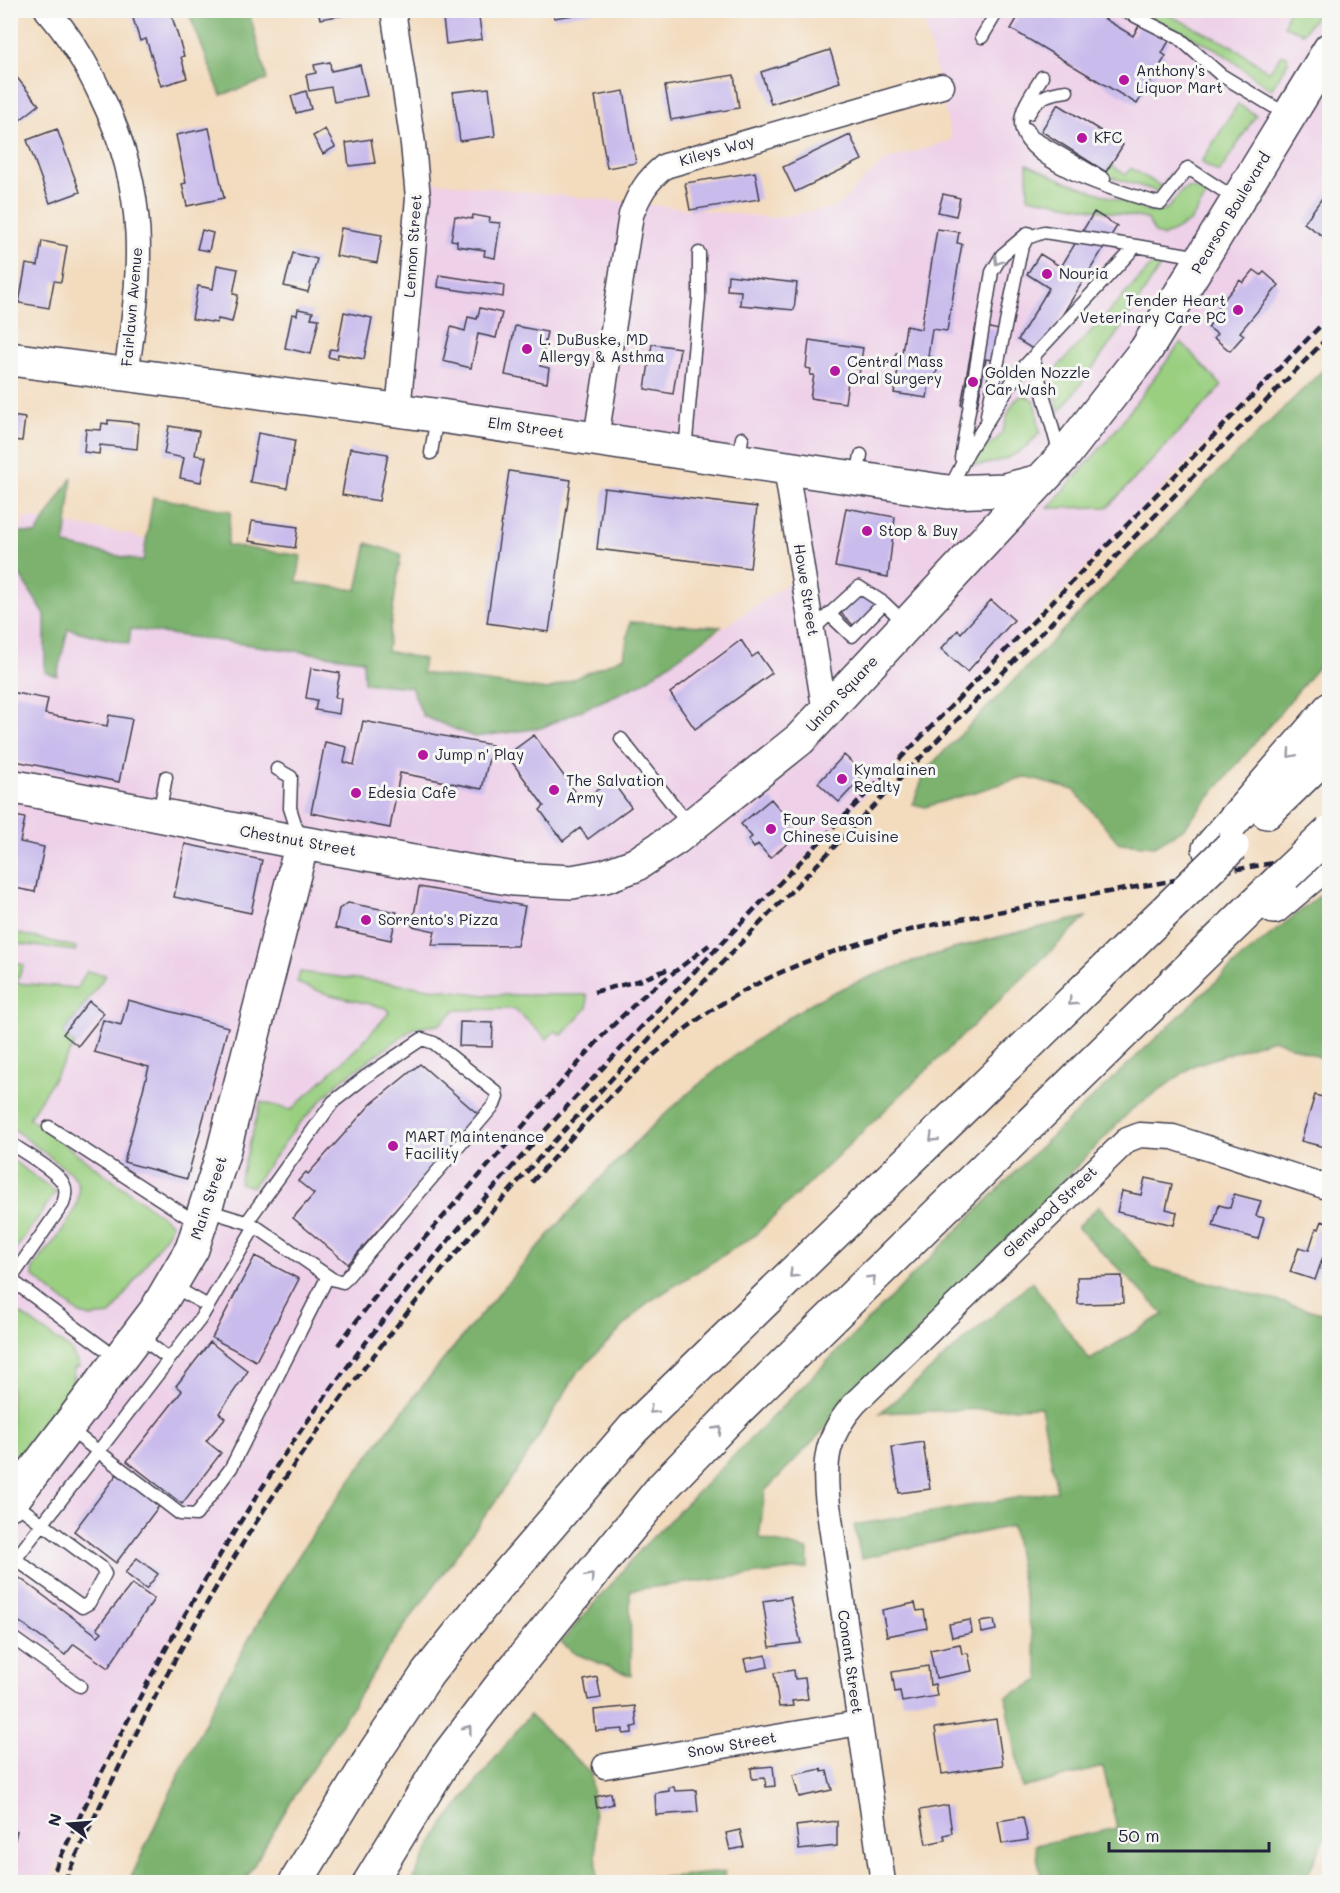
<svg xmlns="http://www.w3.org/2000/svg" width="1340" height="1893" viewBox="0 0 1340 1893" font-family="Mali,sans-serif">
<rect width="100%" height="100%" fill="#f6f6f2"/>
<filter id="ink" filterUnits="userSpaceOnUse"><feTurbulence type="fractalNoise" baseFrequency=".0167" numOctaves="2"/><feDisplacementMap in="SourceGraphic" scale="12" xChannelSelector="R" yChannelSelector="G"/><feConvolveMatrix kernelMatrix="1 2 1 2 8 2 1 2 1" color-interpolation-filters="sRGB"/></filter>
<filter id="wash" filterUnits="userSpaceOnUse"><feTurbulence type="fractalNoise" baseFrequency=".008" numOctaves="4" result="noise"/><feDisplacementMap in="SourceGraphic" scale="24" xChannelSelector="R" yChannelSelector="G"/><feGaussianBlur stdDeviation="1.35" result="paint"/><feColorMatrix in="noise" values="0 0 0 0 0 0 0 0 0 0 0 0 0 0 0 0 0 1.4 0 .05"/><feComposite in="paint" operator="in"/></filter>
<g filter="url(#wash)">
<rect width="100%" height="100%" fill="#f3dbbe"/>
<path fill="#eed0e8" d="M922,11H1329V316L642,1026L462,1224L378,1327L298,1434L244,1516L192,1600L144,1687L99,1775L49,1882H11L10,582L24,517L129,534L227,567L363,660L554,711L641,684L803,573L786,468L398,411L416,180L774,218L836,207L884,161L952,140Z"/>
<path fill="#9acf80" stroke="#5e785e" stroke-width="1.5" d="M1138,11H1161L1232,46L1269,72L1282,54L1287,56L1288,62L1271,90L1218,50Z
M1288,11V10L1320,11L1303,33L1284,26Z
M1238,104L1256,115L1219,173L1201,162Z
M1027,164L1062,180L1152,212L1164,211C1183,196 1179,177 1207,195L1190,222L1163,237L1155,233L1147,219L1028,197Z
M1111,165L1126,175L1131,168L1162,187L1171,173L1175,174L1163,193L1111,177L1106,173Z
M1153,264L1160,267C1129,317 1097,366 1059,412L1052,381L1053,372Z
M1181,342L1222,386L1108,507L1048,508L1112,435Z
M1024,395L1035,401L1040,432C1024,453 1001,464 974,465C977,460 982,449 987,446C993,441 997,441 1001,434C1008,421 1007,401 1024,395Z
M11,932L76,947L75,951L11,943Z
M11,962L24,965L16,983L77,988L87,971L106,975L63,1034L75,1044L29,1118L171,1223L170,1229L111,1315L91,1317L80,1314L33,1276V1268C49,1246 95,1201 73,1175L11,1127Z
M300,972L486,995H587V1008L562,1035L555,1031L547,1039L515,1009L455,1010L439,1025L414,1028L339,1082L297,1126L252,1187L239,1183L261,1102L291,1110L359,1046L389,1013L386,1008L327,994L297,983Z
M11,1159L56,1192L11,1256Z
M11,1307L71,1350L79,1367L74,1368L72,1384L11,1468Z"/>
<path fill="#7bb26e" stroke="#4e6a54" stroke-width="1.5" d="M188,11H249L267,80L221,95Z
M1329,364V654L1183,829L1155,846L1119,843L1074,790L1024,777L925,807L913,804L926,770L1206,484Z
M72,477L65,545L143,561L153,497L231,511L227,545L301,556L297,582L357,590L367,543L401,554L387,651L424,659L422,673L548,690L624,657L630,622L721,627L641,684L541,728L474,737L423,716L411,687L364,683L363,660L131,629L129,644L68,629L57,676L45,672V615L11,561V531L36,534Z
M1329,888V1061L1273,1039L1195,1065L1131,1110L765,1491L759,1538L808,1550V1568L630,1590L631,1676L574,1653L561,1642L642,1548L1039,1148L1240,959Z
M1086,917L754,1236L647,1303L577,1373L518,1470L391,1645L287,1808L244,1882H129C186,1756 248,1627 327,1513C395,1416 471,1324 549,1235C616,1159 688,1085 773,1028C787,1019 800,1009 815,1001C900,959 993,937 1086,917Z
M1099,1206L1152,1267L1329,1315V1830L1304,1882H1042L1035,1845L1117,1828L1103,1767L1022,1788L1006,1697L1040,1680L1012,1526L861,1558L854,1525L1057,1491L1041,1407L880,1413L1032,1282L1090,1360L1164,1314L1077,1227Z
M529,1715L591,1773L598,1882H411L442,1826Z
M725,1872L726,1882H613Z"/>
<g id="blocks">
<path fill="#c9bbec" d="M147,10H170L184,56L181,57L187,78L161,86L146,39L140,41L132,15Z
M318,10H357V13L320,19Z
M442,10H478L482,39L446,44Z
M553,10H593V12L554,18Z
M1022,10H1090L1133,36L1140,24L1169,41L1162,53L1166,56L1137,104L1011,29Z
M830,50L840,82L771,104L761,72Z
M330,62L331,71L360,65L367,96L334,102L331,87L309,91L306,75L316,73L314,65Z
M10,69L39,105L16,123L10,115Z
M734,75L739,108L671,120L665,86Z
M489,88L495,136L460,141L453,92Z
M306,91L311,109L296,113L291,96Z
M624,91L636,163L607,168L595,96Z
M1058,104L1123,145L1106,172L1041,131Z
M209,128L224,198L187,206L182,184L186,183L176,135Z
M57,129L80,192L50,203L27,140Z
M325,129L335,147L323,154L313,136Z
M850,135L862,160L795,192L783,167Z
M371,139L375,163L349,166L346,143Z
M755,172L760,199L690,210L685,183Z
M1330,187V241L1304,223Z
M943,194L960,198L956,216L938,212Z
M1094,212L1117,226L1039,353L1018,340L1049,288L1027,274L1040,254L1061,267Z
M473,215L490,218L489,222L500,223L495,258L484,256L485,250L457,246V241L451,240L455,216L472,219Z
M341,228L382,235L377,263L336,256Z
M937,229L959,232L957,243L962,244L947,331L932,329L928,356L933,357L932,364L938,365L935,380L930,379L927,398L894,393L898,370L893,369L896,353H902L906,326L921,329Z
M202,230L213,233L209,251L197,249Z
M42,241L67,246L61,282L54,281L49,308L19,303L26,264L38,266Z
M293,253L317,259L308,292L284,286Z
M217,265L238,269L233,294L238,295L232,322L218,319L217,323L192,319L198,286L213,289Z
M1254,270L1261,275L1264,272L1279,285L1240,332L1244,335L1230,351L1214,338L1217,334L1208,327L1220,312L1217,308L1240,280L1243,283Z
M439,275L504,285L503,297L438,287Z
M728,275L797,283L794,310L740,305L741,291L727,290Z
M480,308L502,313L496,338L478,334L471,368L443,361L451,327L465,331L468,317L477,319Z
M298,309L313,312L311,318L319,319L311,354L285,348L292,314L297,315Z
M344,312L372,318L364,359L338,354L337,359L328,357L330,349L337,350Z
M976,325L999,330L993,360L986,359L977,408L961,405Z
M515,326L547,332L540,366L549,368L547,383L505,375Z
M809,340L863,348L859,375L849,374L845,403L810,398L814,375H810L811,369L806,368Z
M652,344L680,348L673,394L645,389Z
M10,416L25,418L22,441L10,440Z
M108,420L139,423L137,449L100,445L99,454L84,452L86,429L101,430L102,423L108,424Z
M169,426L199,431L195,455L206,457L201,482L180,478L184,458L164,454Z
M258,433L295,440L287,488L250,482Z
M350,448L388,454L379,501L342,495Z
M509,471L571,480L549,632L487,623Z
M604,488L757,507L750,568L597,549Z
M846,508L895,517L888,577L835,567Z
M252,521L298,527L295,548L249,541Z
M862,591L877,605L856,628L841,613Z
M991,600L1014,620L967,672L941,649L958,630L961,633Z
M741,640L752,657L758,653L772,673L695,729L670,693Z
M311,668L340,673L335,697L341,699L339,714L315,710L317,700L306,698Z
M10,692L48,699L45,714L107,726L109,715L132,719L119,782L10,760Z
M363,721L492,745L482,789L400,773L390,828L311,813L325,742L347,747L344,762L354,765Z
M534,735L582,801L611,780L631,807L588,839L580,828L563,841L540,810L544,806L507,755Z
M844,755L865,774L839,802L818,783Z
M771,799L800,833L770,858L758,844L754,848L748,840L752,837L741,824Z
M10,815L25,818L20,842L44,847L35,892L10,887Z
M185,844L262,860L251,913L174,897Z
M419,887L525,906L517,946L432,945L435,931L412,926Z
M348,903L397,912L391,940L335,928L339,909Z
M128,1000L228,1027L187,1179L124,1162L149,1067L94,1052L103,1020L121,1025Z
M89,1001L104,1013L78,1046L63,1034Z
M460,1022L493,1023L492,1047L459,1046Z
M420,1064L479,1115L348,1264L293,1218L314,1194L298,1181L306,1172L308,1174L371,1104Z
M1315,1095L1330,1099L1328,1148L1301,1141Z
M1145,1178L1172,1184L1166,1209L1177,1212L1174,1225L1117,1212L1122,1191L1141,1195Z
M1234,1194L1261,1201L1256,1216L1264,1218L1258,1239L1213,1226L1219,1205L1230,1208Z
M1322,1221L1330,1224V1259L1323,1257L1315,1280L1290,1272L1299,1247L1309,1250L1316,1228L1319,1229Z
M255,1256L299,1279L256,1361L212,1338Z
M1122,1276L1123,1303L1078,1304L1077,1277Z
M210,1342L248,1371L219,1413L225,1418L206,1441L221,1453L182,1504L127,1461L182,1391L176,1386Z
M923,1442L930,1489L899,1493L892,1447Z
M117,1474L159,1506L116,1563L74,1531Z
M137,1558L158,1574L146,1589L125,1573Z
M13,1573L98,1636L102,1632L97,1628L132,1584L154,1599L108,1668L74,1644L65,1655L10,1615V1577Z
M790,1597L801,1643L770,1647L763,1601Z
M915,1603L917,1611L924,1610L927,1628L887,1636L882,1610Z
M970,1620L972,1633L952,1637L949,1624Z
M994,1620L996,1630L982,1633L980,1622Z
M960,1644L962,1654L968,1653L972,1671L936,1678L930,1650Z
M766,1655L768,1667L747,1671L744,1659Z
M928,1666L930,1685L935,1684L937,1696L902,1702L900,1691L895,1692L892,1672Z
M794,1670L795,1679L805,1678L808,1699L792,1701L793,1706L779,1707L774,1673Z
M597,1677L601,1698L588,1700L584,1680Z
M635,1706L637,1726L632,1727V1733L623,1734V1729L596,1731L594,1710Z
M996,1719L1003,1765L942,1774L935,1728Z
M773,1766L775,1786L766,1787L765,1778L752,1779L751,1768Z
M821,1769L822,1772L827,1771L832,1790L799,1797L793,1775Z
M669,1787H674L675,1791L696,1790L698,1812L656,1815L655,1793L669,1791Z
M611,1793L613,1804L597,1808L595,1797Z
M948,1805L952,1833L944,1835L945,1840L926,1844L920,1810Z
M1023,1817L1028,1840L1002,1844L998,1821Z
M837,1821V1846L799,1850L796,1826Z
M10,1830L17,1831L11,1856H10Z
M740,1830L744,1847L730,1850L726,1833Z"/>
</g>
</g>
<g filter="url(#ink)">
<use href="#blocks" fill-opacity="0" stroke="#413e4f" stroke-width="1.5"/>
<g fill="none" stroke-linecap="round" stroke-linejoin="round">
<defs>
<path id="lane" d="M1123,10L1179,38L1221,75L1289,116
M982,37L998,10
M1042,77C1034,91 1021,106 1021,123C1020,164 1121,192 1154,202L1161,203L1188,168L1236,199
M1029,113C1038,96 1050,93 1067,91
M1027,129L1032,137L1104,179
M1033,357L1060,455
M987,415L1021,250L1027,238L1044,232L1136,246
M685,451L699,298V253
M431,453L437,416
M961,458L992,272L1002,255L1028,233
M739,459L742,438
M857,477L861,455
M950,488L968,452L1017,374L1136,246L1200,257
M829,614L852,636L884,603
M812,630L859,587L884,603L906,624
M621,739L690,826
M277,769L291,777L290,808L300,839
M159,814L166,777
M49,1127L197,1223
M10,1143C23,1152 59,1172 64,1185C67,1191 65,1198 63,1204L10,1280
M206,1210L252,1224L332,1279L343,1282L494,1105L497,1097L496,1092L434,1043L422,1039L365,1077L333,1102L247,1222
M10,1279L117,1358
M173,1286L208,1306
M139,1336L169,1359
M69,1429L180,1514L196,1515L231,1468L328,1276
M11,1556L82,1607L89,1603L105,1574L101,1567L13,1502
M10,1566L201,1318L255,1226
M10,1636L80,1686"/>
<path id="street" d="M47,10C69,35 87,65 101,95C149,194 142,269 126,374
M393,10L413,144L418,198L398,411
M596,438L631,215C639,194 647,180 665,166L942,86
M786,468L825,713
M605,1766L859,1723
M883,1882L828,1505C823,1462 826,1435 856,1402L1127,1140L1140,1135L1173,1137L1330,1188"/>
<path id="secondary" d="M10,359L434,415L948,492L1005,490L1040,481
M10,786L302,843L514,879L572,882L605,876L635,865L676,838L800,739L1061,459L1146,350L1330,49
M10,1503L155,1312L192,1249L223,1153L302,843"/>
<path id="highway" d="M1267,812L1330,751
M1209,849L1330,709
M1274,907L1330,860
M296,1882L375,1752L428,1673L494,1590L633,1429L1189,888
M370,1882L445,1759L507,1678L662,1488L737,1410L1285,875"/>
</defs>
<use href="#lane" stroke="#413e4f" stroke-width="15"/>
<use href="#street" stroke="#413e4f" stroke-width="27"/>
<use href="#secondary" stroke="#413e4f" stroke-width="36"/>
<use href="#highway" stroke="#413e4f" stroke-width="36"/>
<use href="#lane" stroke="#fff" stroke-width="12"/>
<use href="#street" stroke="#fff" stroke-width="24"/>
<use href="#secondary" stroke="#fff" stroke-width="33"/>
<use href="#highway" stroke="#fff" stroke-width="33"/>
<path stroke="#22223b" stroke-width="4.5" stroke-dasharray="9 4.5" stroke-linecap="butt" d="M594,992L641,980L671,968
M532,1182C588,1119 644,1054 715,1008C816,943 924,926 1040,904C1136,887 1233,870 1330,853
M338,1345L392,1275L604,1034L642,997L709,945
M49,1882C121,1727 199,1577 297,1436C436,1237 606,1063 774,889C959,698 1144,507 1330,316
M64,1882C135,1729 212,1580 310,1442C454,1237 629,1059 802,880C978,698 1154,517 1330,335"/>
<defs>
<path id="highway-bridge" d="M1285,875L1330,832
M1189,888L1232,846"/>
</defs>
<use href="#highway-bridge" stroke="#413e4f" stroke-width="36" stroke-linecap="butt"/>
<use href="#highway-bridge" stroke="#fff" stroke-width="33"/>
</g>
<defs><path id="oneway-chevron" d="M-2-3.5L2.5 0L-2 3.5" fill="none" stroke-width="1.6" stroke-linecap="round" stroke-linejoin="round" transform="scale(1.5)"/></defs>
<g stroke="#9c9ca7">
<use href="#oneway-chevron" transform="translate(998 261) rotate(122)"/>
<use href="#oneway-chevron" transform="translate(1291 754) rotate(131)"/>
<use href="#oneway-chevron" transform="translate(1072 1002) rotate(136)"/>
<use href="#oneway-chevron" transform="translate(933 1138) rotate(136)"/>
<use href="#oneway-chevron" transform="translate(793 1274) rotate(136)"/>
<use href="#oneway-chevron" transform="translate(872 1279) rotate(-44)"/>
<use href="#oneway-chevron" transform="translate(653 1410) rotate(136)"/>
<use href="#oneway-chevron" transform="translate(718 1430) rotate(-46)"/>
<use href="#oneway-chevron" transform="translate(590 1577) rotate(-51)"/>
<use href="#oneway-chevron" transform="translate(468 1729) rotate(-53)"/>
</g>
</g>
<g fill="#b5179e" stroke="#f6f6f2" stroke-width="2">
<circle cx="1124" cy="80" r="6"/>
<circle cx="1082" cy="138" r="6"/>
<circle cx="1047" cy="274" r="6"/>
<circle cx="1238" cy="310" r="6"/>
<circle cx="527" cy="349" r="6"/>
<circle cx="835" cy="371" r="6"/>
<circle cx="973" cy="382" r="6"/>
<circle cx="867" cy="531" r="6"/>
<circle cx="423" cy="755" r="6"/>
<circle cx="842" cy="779" r="6"/>
<circle cx="554" cy="790" r="6"/>
<circle cx="356" cy="793" r="6"/>
<circle cx="771" cy="829" r="6"/>
<circle cx="366" cy="920" r="6"/>
<circle cx="393" cy="1146" r="6"/>
</g>
<g text-anchor="middle" stroke-width="6" stroke-linejoin="round" paint-order="stroke">
<g font-size="15" fill="#22223b" stroke="#f6f6f2" text-anchor="start">
<text x="1136" y="76">Anthony's<tspan x="1136" dy="17">Liquor Mart</tspan></text>
<text x="1094" y="143">KFC</text>
<text x="1059" y="279">Nouria</text>
<text x="1226" y="306" text-anchor="end">Tender Heart<tspan x="1226" dy="17">Veterinary Care PC</tspan></text>
<text x="539" y="345">L. DuBuske, MD<tspan x="539" dy="17">Allergy &amp; Asthma</tspan></text>
<text x="847" y="367">Central Mass<tspan x="847" dy="17">Oral Surgery</tspan></text>
<text x="985" y="378">Golden Nozzle<tspan x="985" dy="17">Car Wash</tspan></text>
<text x="879" y="536">Stop &amp; Buy</text>
<text x="435" y="760">Jump n' Play</text>
<text x="854" y="775">Kymalainen<tspan x="854" dy="17">Realty</tspan></text>
<text x="566" y="786">The Salvation<tspan x="566" dy="17">Army</tspan></text>
<text x="368" y="798">Edesia Cafe</text>
<text x="783" y="825">Four Season<tspan x="783" dy="17">Chinese Cuisine</tspan></text>
<text x="378" y="925">Sorrento's Pizza</text>
<text x="405" y="1142">MART Maintenance<tspan x="405" dy="17">Facility</tspan></text>
</g>
<g font-size="15" fill="#22223b" stroke="#f6f6f2">
<text transform="translate(717 151) rotate(-16)" y="5">Kileys Way</text>
<text transform="translate(1231 213) rotate(-59)" y="5">Pearson Boulevard</text>
<text transform="translate(413 246) rotate(-86)" y="5">Lennon Street</text>
<text transform="translate(132 307) rotate(-85)" y="5">Fairlawn Avenue</text>
<text transform="translate(526 428) rotate(8)" y="5">Elm Street</text>
<text transform="translate(806 590) rotate(81)" y="5">Howe Street</text>
<text transform="translate(842 694) rotate(-47)" y="5">Union Square</text>
<text transform="translate(298 841) rotate(10)" y="5">Chestnut Street</text>
<text transform="translate(209 1198) rotate(-72)" y="5">Main Street</text>
<text transform="translate(1050 1212) rotate(-44)" y="5">Glenwood Street</text>
<text transform="translate(850 1662) rotate(82)" y="5">Conant Street</text>
<text transform="translate(732 1745) rotate(-10)" y="5">Snow Street</text>
</g>
</g>
<rect width="1340" height="1893" fill="none" stroke="#f6f6f2" stroke-width="36"/>
<g transform="translate(69 1824) rotate(286)" stroke="#f6f6f2" stroke-width="4.5" paint-order="stroke">
<path d="M0-4.5L10 22L0 15L-10 22Z" fill="#22223b"/>
<text y="-9" font-size="16" font-weight="bold" text-anchor="middle" fill="#22223b">N</text>
</g>
<path d="M1109 1842v9h160v-9" fill="none" stroke="#22223b" stroke-width="3"/>
<text x="1118" y="1842" font-size="18" fill="#22223b" stroke="#f6f6f2" stroke-width="4.5" paint-order="stroke">50 m</text>
</svg>
